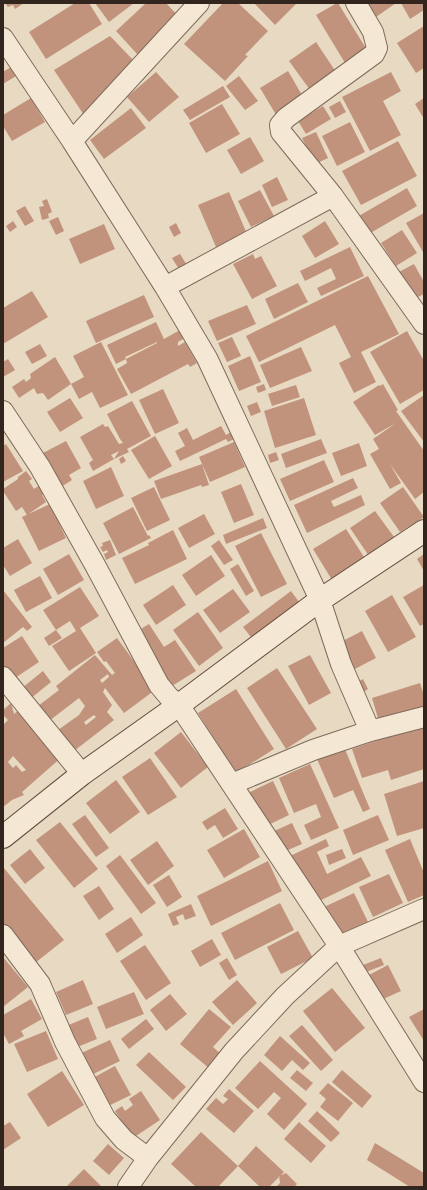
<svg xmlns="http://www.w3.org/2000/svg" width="427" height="1190" viewBox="0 0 427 1190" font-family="Merriweather,serif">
<rect width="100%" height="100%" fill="#e8d9c2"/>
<path fill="#c1937c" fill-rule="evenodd" d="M5,3H24L15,9L13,5L8,7Z
M75,3H89L102,24L46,59L29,32Z
M95,3H134L109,22Z
M146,3H166L179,17L138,55L116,31Z
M223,3H238L268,31L245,55L248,56L225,81L184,44Z
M254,3H297L275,25Z
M337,3H338L370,55L348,68L316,15Z
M365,3H396L376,17Z
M401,3H424V10L410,19Z
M424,26V68L416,73L397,43Z
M110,36L137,64L84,115L54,70Z
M316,42L336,72L310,90L289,61Z
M11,67L16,76L3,84V72Z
M288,71L306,102L278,118L260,88Z
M156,72L179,97L149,122L127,97Z
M391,72L401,91L383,101L401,135L370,151L342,97Z
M239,76L258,101L245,110L226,86Z
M223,86L230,97L190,120L183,110Z
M31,98L45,122L12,141L3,126V115Z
M424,98V119L415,104Z
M340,101L346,112L335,118L329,107Z
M222,104L240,134L206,153L189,123Z
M323,106L331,119L306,134L298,121Z
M131,108L146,128L104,159L90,140Z
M350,122L365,152L337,166L322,136Z
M316,132L328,158L315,164L302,138Z
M250,137L264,161L241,174L227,150Z
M398,141L417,176L361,205L342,171Z
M277,177L288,200L272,207L262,185Z
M407,188L417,206L367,235L357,217Z
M260,190L274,216L251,227L238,201Z
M229,192L247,234L216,247L198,205Z
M47,199L52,212L48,214L49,218L42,220L39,207L44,206L42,201Z
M25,206L34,221L25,226L16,211Z
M424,213V251L423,252L406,223Z
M58,217L64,231L56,235L49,221Z
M13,221L17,227L10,232L6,226Z
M325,221L339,244L315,258L302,236Z
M176,223L181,233L174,237L169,227Z
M104,224L115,249L80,264L69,239Z
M402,230L417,253L396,266L381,243Z
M350,247L364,276L321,296L317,288L336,279L331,268L305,281L300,271Z
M180,254L188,267L180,271L172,258Z
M253,254L255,259L261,256L277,286L252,299L233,264Z
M414,264L424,282V294L412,300L397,273Z
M368,276L399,334L361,352L376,382L354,393L339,363L351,357L335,325L259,362L246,336Z
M298,283L308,302L274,319L265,299Z
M32,291L48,317L3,344V308Z
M144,295L154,317L96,343L86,321Z
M247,305L256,324L217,341L208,321Z
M156,322L164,339L180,330L185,338L178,342V346L185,342L197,363L190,367L188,364L131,394L117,369L127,363L126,359L116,364L107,345ZM157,342V343L126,359L125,357Z
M407,331L424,361V390L400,404L370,352Z
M232,337L241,356L227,362L218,343Z
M101,342L128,395L100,408L92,392L79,399L71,384L84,377L73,356Z
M40,344L47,356L32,364L25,352Z
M301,347L312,371L270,388L260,365Z
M250,356L261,382L239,391L228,366Z
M55,357L71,384L48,400L43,393L37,394L34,388L19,398L12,387L24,379L26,382L31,378L30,374Z
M8,359L15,370L3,377V362Z
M264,384L266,390L258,393L256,387Z
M383,384L398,410L396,411L424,451V492L415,499L390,464L401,483L390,489L370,454L379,449L373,439L396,423L375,435L353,402L379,385L380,386Z
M296,385L300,397L272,406L268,394Z
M163,389L179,423L155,434L139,400Z
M424,395V442L401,411Z
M70,398L83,418L60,432L47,412Z
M304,398L316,435L275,448L264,411Z
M132,401L151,436L127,449L129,452L114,459L119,451L111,455L114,459L93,471L89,463L93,460L80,437L103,424L105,427L108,426L119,444L123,443L120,439L129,434L120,439L107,414Z
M257,402L261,412L251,416L247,406Z
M221,426L226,435L233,431L236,438L228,442L226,439L180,461L175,451L185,446L178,433L187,428L193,440Z
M155,436L172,466L149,479L131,450Z
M321,439L327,453L286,468L281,454Z
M66,441L81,468L69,475L72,480L61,487L43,453Z
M234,442L245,467L210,482L199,457Z
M359,443L367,466L341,476L332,453Z
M6,444L23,471L3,482V446Z
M276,452L279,460L270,463L268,455Z
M123,456L126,461L121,464L119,459Z
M324,460L334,482L290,501L280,479Z
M202,464L209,485L202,487L201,485L161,499L154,481Z
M111,467L124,496L96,509L83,481Z
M26,471L32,479L29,481L34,489L40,485L45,493L42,495L46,502L27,515L22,507L16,511L3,491V489L18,479V477Z
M353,478L358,488L331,501L334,507L361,495L365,505L307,533L294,505Z
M241,484L254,515L234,523L221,492Z
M154,487L170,520L147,531L131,498Z
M403,487L424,517L400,532L380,503Z
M50,504L66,538L39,551L22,517Z
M133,507L148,536L149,535L151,538L119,554L103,523Z
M375,511L397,541L371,559L350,528Z
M204,514L215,534L189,548L178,528Z
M263,518L267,528L226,544L223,535Z
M346,529L366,560L332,580L313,549Z
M173,530L187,559L135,584L122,558L149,545L148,543Z
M261,533L287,584L261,597L235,546Z
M18,539L32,563L10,576L3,565V548Z
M110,540L116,555L106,560L104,554L108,552L107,550L103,552L100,547L103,546L102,543Z
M219,540L233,560L224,565L211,546Z
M69,554L84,580L58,595L43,569Z
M424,554V571L417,559Z
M211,555L225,576L196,596L182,575Z
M238,564L254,591L246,596L230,569Z
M40,576L52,598L26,612L14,590Z
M173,585L186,605L156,625L143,605Z
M424,585V624L420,626L403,597Z
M80,587L99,616L80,628L96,653L69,671L52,646L76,631L70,621L56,630L43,610Z
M233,589L250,612L220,633L203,610Z
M3,590L32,627L27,631L23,627L3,643Z
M291,591L302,606L254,641L243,627Z
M392,595L416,637L388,652L365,611Z
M198,612L223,648L199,666L173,630Z
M149,624L164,647L175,640L196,671L172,686L136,632Z
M56,630L62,638L49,646L44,638Z
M362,631L376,658L351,671L337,644Z
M22,636L39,662L12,680L3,665V648Z
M117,638L155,690L124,713L105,688L103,692L112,705L107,712L114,720L74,751L58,730L79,715L85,706L79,698L49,721L38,706L59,690L56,686L95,655L112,675L115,673L106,661L104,662L97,652ZM108,674L109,677L102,683L100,680ZM94,715L96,717L86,725L84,722Z
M310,655L331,693L309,705L288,666Z
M277,668L317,729L286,749L247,688Z
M43,671L51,682L30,699L22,688Z
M363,679L368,689L360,694L354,684Z
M420,683L424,695V712L380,725L372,698Z
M236,689L274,749L236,773L198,713Z
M11,703L14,714L20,709L63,756L22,792L24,795L12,800L3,807V725L8,720L3,715V710ZM13,756L26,770L22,772L16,765L13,768L8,762Z
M424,724V769L391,780L388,770L362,778L352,749Z
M181,732L208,767L181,788L154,753Z
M344,747L370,809L363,812L353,790L334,798L317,759Z
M150,758L177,797L148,815L122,777Z
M310,764L339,828L311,840L304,825L321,817L316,804L294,813L279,778Z
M116,780L140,812L110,834L86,803Z
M273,781L289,815L266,826L250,792Z
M424,781V828L397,836L384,794Z
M225,808L238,829L223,838L215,825L207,830L202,822Z
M85,815L109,848L96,857L72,824Z
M378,815L389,840L353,855L343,830Z
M60,822L98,869L74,888L36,840Z
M292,823L302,844L281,853L272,832Z
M244,829L260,857L224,878L207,850Z
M326,839L329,846L317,852L327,874L361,857L371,876L313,904L290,856Z
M410,839L424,873V895L408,902L385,850Z
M157,841L174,866L148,885L130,860Z
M30,849L45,868L25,884L10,865Z
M342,849L346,858L329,865L326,855Z
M120,855L156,903L141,914L106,866Z
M268,861L282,891L211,926L197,896Z
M3,867L64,940L35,963L3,925Z
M389,874L403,903L373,917L359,887Z
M169,875L182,897L167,907L153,885Z
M99,886L114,909L99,920L83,896Z
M354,893L369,924L337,939L322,908Z
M280,903L294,930L235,960L221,933Z
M191,904L196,916L185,920L183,914L176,917L179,924L173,926L168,914Z
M131,917L143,935L117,953L105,934Z
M298,931L313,958L281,974L267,947Z
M212,939L221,955L200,967L191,951Z
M145,945L171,983L146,1000L120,961Z
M3,957L28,987L3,1007Z
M227,958L237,975L229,980L219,963Z
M381,958L384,965L366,972L363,965Z
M388,965L401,991L379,1001L367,976Z
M83,980L93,1004L66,1015L56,992Z
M237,980L257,1003L233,1025L212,1002Z
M332,988L365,1028L335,1052L303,1011Z
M134,992L144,1014L106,1029L97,1007Z
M170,994L187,1014L166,1031L150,1010Z
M31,999L42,1019L21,1031L24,1036L9,1044L3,1033V1015Z
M209,1009L231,1027L213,1047L222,1055L210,1069L180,1044Z
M424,1009V1041L409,1017Z
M88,1017L97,1039L75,1048L66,1026Z
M146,1019L154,1029L129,1049L121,1039Z
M302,1025L333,1060L321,1071L289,1036Z
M46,1031L58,1059L27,1072L14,1044Z
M280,1036L310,1063L303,1070L292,1060L282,1071L264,1055Z
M110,1040L120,1061L87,1077L77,1055Z
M149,1052L186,1087L173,1100L136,1065Z
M260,1061L307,1104L284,1130L267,1114L281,1098L274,1092L258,1109L235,1088Z
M115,1066L131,1095L106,1107L91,1079Z
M297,1070L313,1083L306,1091L290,1078Z
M342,1070L372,1096L362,1108L332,1082Z
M62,1071L84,1105L48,1127L27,1094Z
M328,1083L353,1103L338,1121L320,1107L326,1099L319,1093Z
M229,1089L254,1111L234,1133L206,1109L216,1098L223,1104L228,1099L223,1096Z
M141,1091L160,1120L133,1138L115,1111L122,1106L125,1111L133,1105L129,1099Z
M317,1111L340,1133L331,1142L308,1121Z
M10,1122L21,1138L3,1150V1126Z
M299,1122L326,1146L311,1163L284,1139Z
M201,1132L238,1166L218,1187H196L171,1164Z
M375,1143L424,1173V1187H410L367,1160Z
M108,1144L124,1158L109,1175L93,1161Z
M256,1146L284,1172L269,1187H260L238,1166Z
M84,1169L102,1187H66Z
M286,1173L297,1184L294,1187H276L280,1183L279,1176Z"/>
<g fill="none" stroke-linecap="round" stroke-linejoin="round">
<defs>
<path id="minor" d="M356,3L373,32L377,48L374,54L286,118L280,125L281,132L333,196L424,324
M3,38L72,141L165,287L207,358L320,600L341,664L370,731
M72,141L199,3
M165,287L333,196
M3,411L40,467L95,565L159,685L169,697L179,705L339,946L424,909
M3,677L82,774
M232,784L313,750L370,731L424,717
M3,935L40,984L65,1042L105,1118L124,1140L148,1158
M128,1187L148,1158L234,1051L285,996L339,946L424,1082"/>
<path id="secondary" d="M3,837L82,774L179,705L320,600L424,531"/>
</defs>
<use href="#minor" stroke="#7f6b5c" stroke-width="22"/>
<use href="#secondary" stroke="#614d3f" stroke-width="24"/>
<use href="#minor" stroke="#f4e7d4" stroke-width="20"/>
<use href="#secondary" stroke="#f4e7d4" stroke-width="22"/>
</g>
<rect width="427" height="1190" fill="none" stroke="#31251e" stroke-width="8"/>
</svg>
